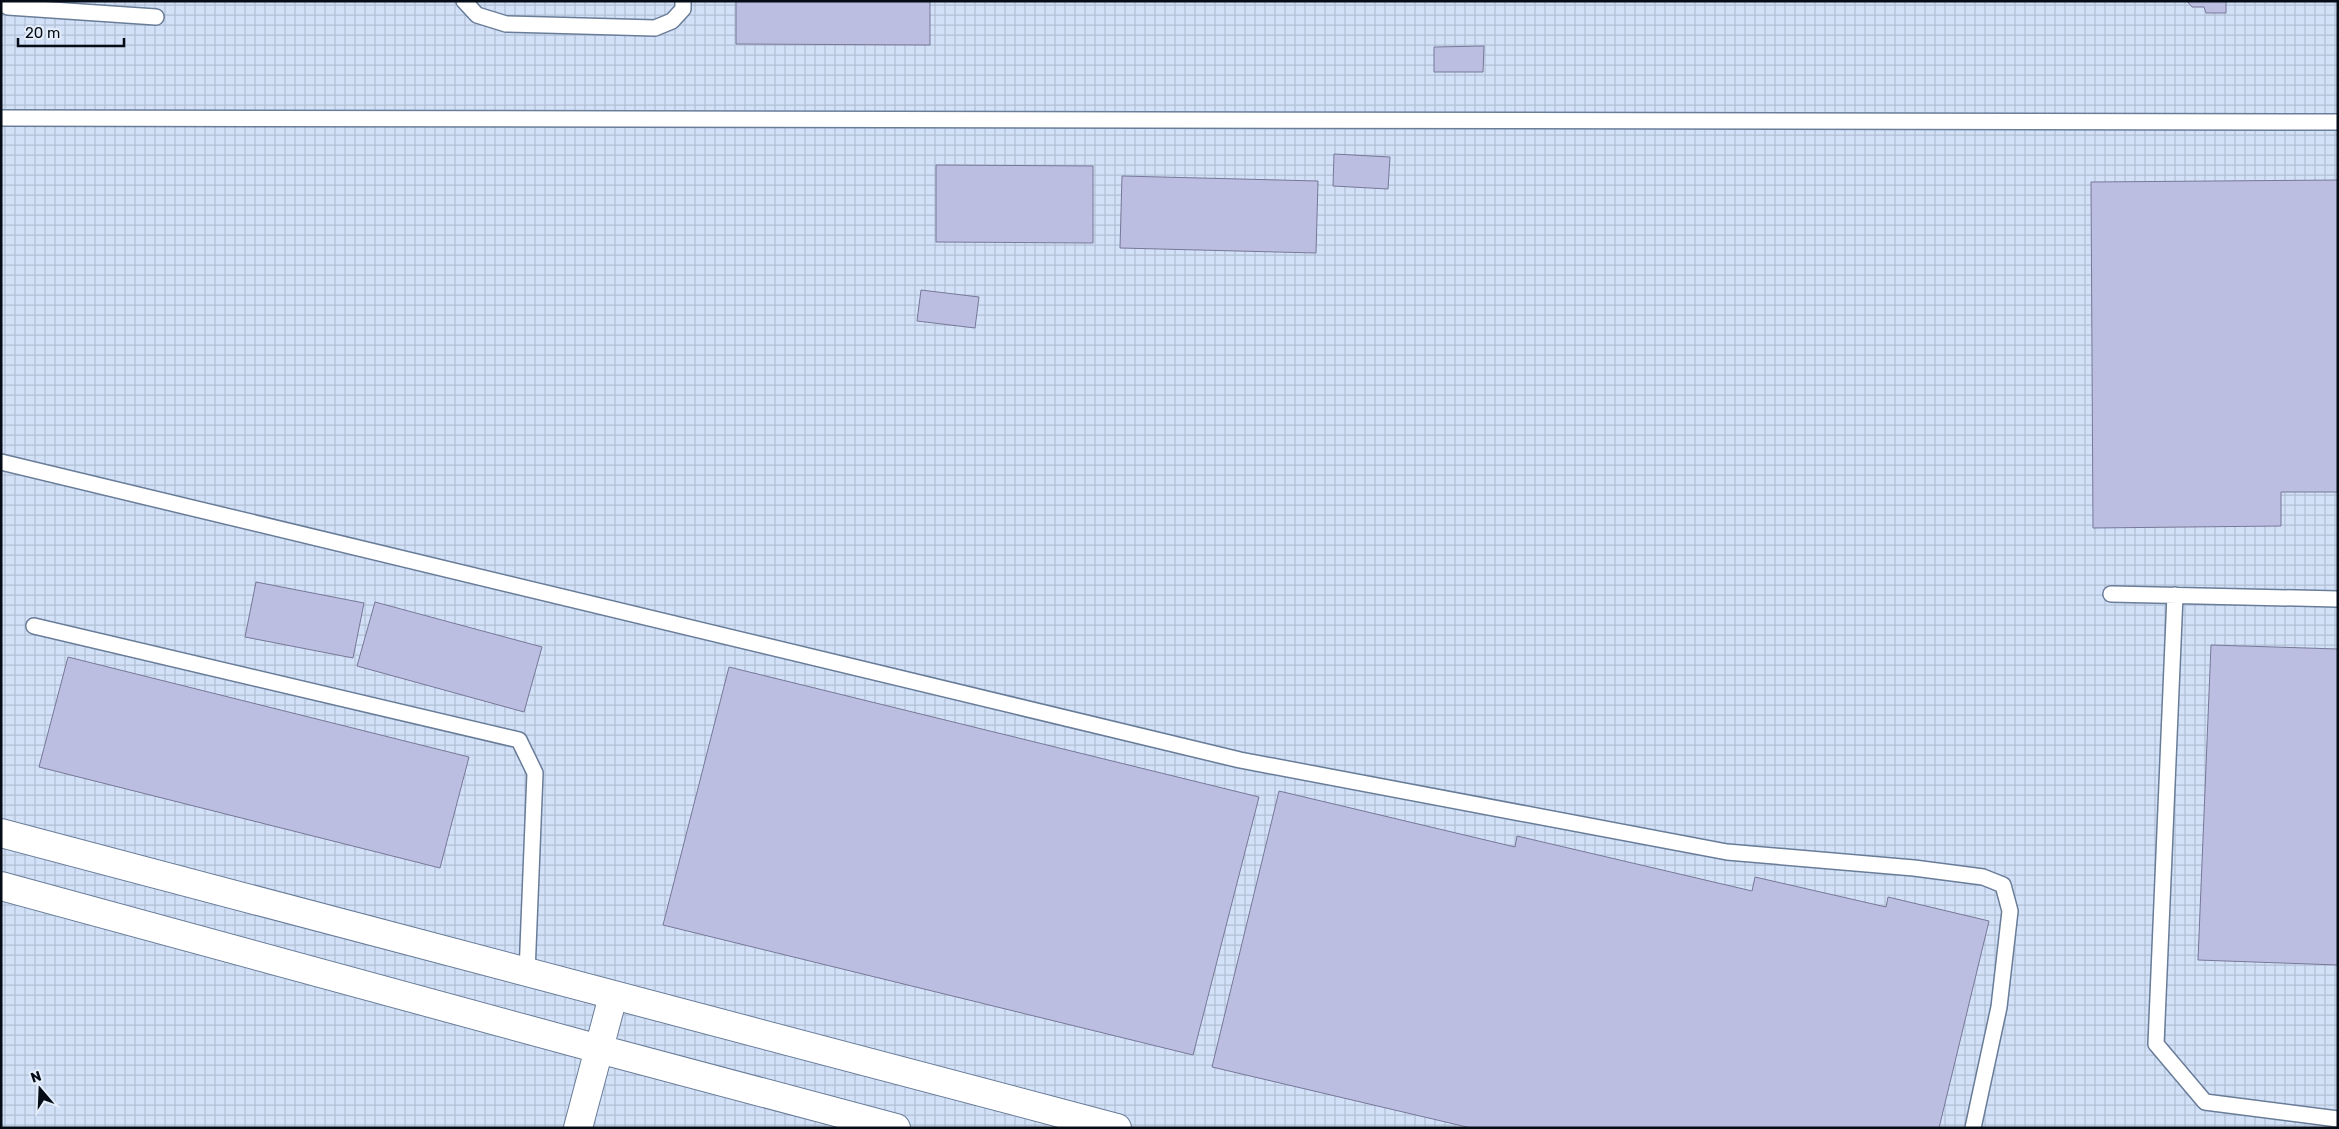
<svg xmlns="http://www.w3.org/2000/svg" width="2339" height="1129" viewBox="0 0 2339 1129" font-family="Rubik,sans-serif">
<defs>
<pattern id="industrial-grid" width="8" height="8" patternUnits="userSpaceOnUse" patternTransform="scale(1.25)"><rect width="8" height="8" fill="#d2e1f8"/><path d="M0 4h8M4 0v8" fill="none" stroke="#b3c0d4"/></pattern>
</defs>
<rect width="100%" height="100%" fill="#e5eefa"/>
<path fill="url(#industrial-grid)" d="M1,1H2338V1128H1Z"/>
<path fill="#bcbee1" stroke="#777898" d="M736,1H930V45L736,44Z
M2187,1H2226V13H2206L2204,7H2192Z
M1484,46L1483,72H1434V47Z
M1334,154L1390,157L1388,189L1333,186Z
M936,165L1093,166V243L936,242Z
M1122,176L1318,181L1316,253L1120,248Z
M2338,180V492H2281V526L2093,528L2091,182Z
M921,290L979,297L975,328L917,321Z
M256,582L364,603L353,658L245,637Z
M375,602L542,647L524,712L357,666Z
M2211,645L2338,649V965L2198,960Z
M68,657L469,757L440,868L39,767Z
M729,667L1259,797L1193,1055L663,925Z
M1279,791L1515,847L1517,836L1752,891L1755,877L1886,907L1888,897L1989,921L1939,1128H1471L1212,1067Z"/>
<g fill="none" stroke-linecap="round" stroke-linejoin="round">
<defs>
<path id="lane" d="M464,1L477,15L506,24L655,28L672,21L683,9V1
M1,3L8,7L156,17
M1,118L2338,122
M1,462L1240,760L1727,852L1914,868L1983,877L2003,885L2010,911L1999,1007L1973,1128
M2111,594L2338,599
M2175,595L2156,1044L2205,1102L2338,1119
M34,626L519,740L535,773L527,973"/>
<path id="street" d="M1,833L1117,1128
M1,886L599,1049L896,1128
M578,1128L613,996"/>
</defs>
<use href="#lane" stroke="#697c98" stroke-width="18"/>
<use href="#street" stroke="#697c98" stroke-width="30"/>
<use href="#lane" stroke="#fff" stroke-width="15"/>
<use href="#street" stroke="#fff" stroke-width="28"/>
</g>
<rect width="2339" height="1129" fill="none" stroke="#060c16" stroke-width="5"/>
<g transform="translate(40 1089) rotate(341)" stroke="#e5eefa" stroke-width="4" paint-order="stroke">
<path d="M0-4L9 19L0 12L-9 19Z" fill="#060c16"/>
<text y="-8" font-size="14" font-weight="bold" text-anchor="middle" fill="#060c16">N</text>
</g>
<path d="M18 38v8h106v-8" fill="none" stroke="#060c16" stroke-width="2.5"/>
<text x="25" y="38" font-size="15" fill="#060c16" stroke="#e5eefa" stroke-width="4" paint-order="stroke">20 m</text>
</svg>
